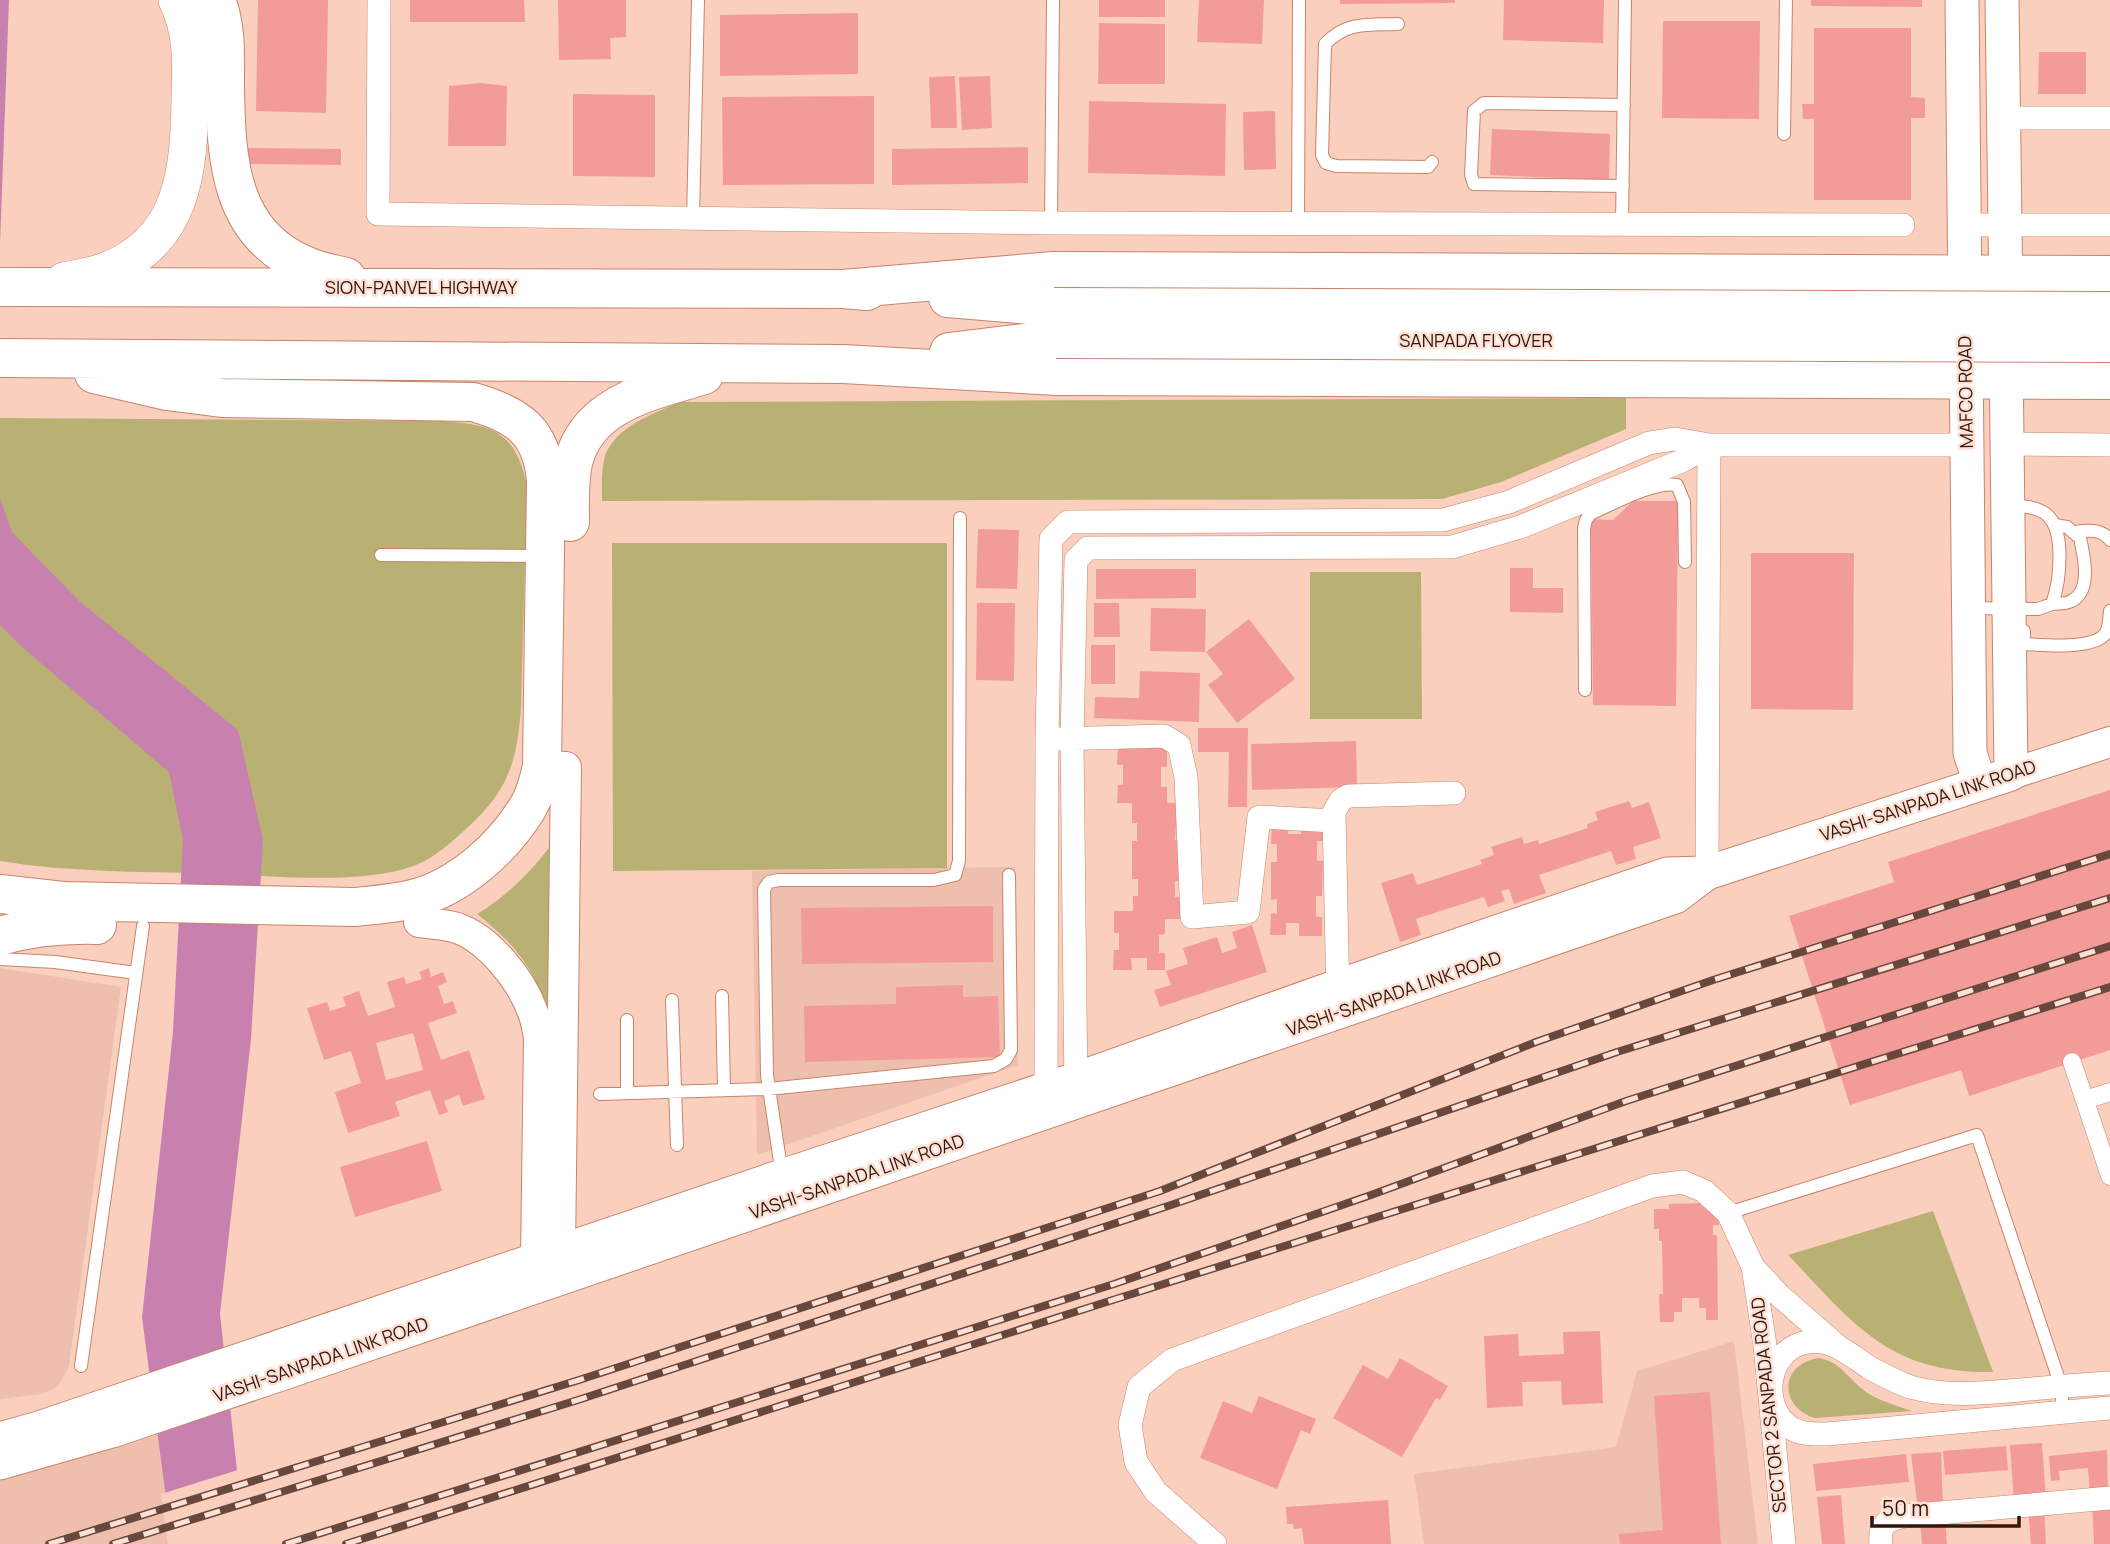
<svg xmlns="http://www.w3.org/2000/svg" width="2110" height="1544" viewBox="0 0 2110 1544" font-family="Manrope,sans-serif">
<rect width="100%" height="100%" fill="#fbcfbe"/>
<path fill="#efbfad" d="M1015,867L1018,1065L757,1155L752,871Z
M0,968L121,987L69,1366L58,1387L42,1394L0,1399Z
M1734,1341L1758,1544H1424L1414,1474L1616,1447L1637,1371Z
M157,1435L172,1544H0V1481Z"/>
<path fill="#b9b073" d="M1626,398V429L1501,482L1442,499L602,501C602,487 601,470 605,456C616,426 653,414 680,402Z
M0,418L441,421C493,424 516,432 527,486L521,708C517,761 509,789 469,826C454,840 434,859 413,866C358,886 267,875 207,873C138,872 68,872 0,861Z
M612,543H947V868L613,871Z
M1310,572H1421L1422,719H1310Z
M552,844L550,1012C531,966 516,945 477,914C508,895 530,873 552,844Z
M1933,1211L1993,1372C1889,1374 1854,1324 1788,1255Z
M1818,1358C1842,1361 1850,1383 1871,1395C1883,1402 1898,1406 1912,1411L1815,1418C1779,1407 1779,1365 1818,1358Z"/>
<path fill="#c881af" d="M0,0H9L0,244Z
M0,498L12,532L78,600L238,730L263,840L251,1039L220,1314L245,1544H172L142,1317L173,1032L183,840L169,772L23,648L0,625Z"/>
<path fill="#fbcfbe" d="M241,1469L249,1544H168L161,1494Z"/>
<path fill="#f39b99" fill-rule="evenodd" d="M258,0H328L326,113L256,111Z
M410,0H524L525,22H410Z
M558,0H626V37L610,38L611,59L559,60Z
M1099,0H1165V17H1099Z
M1199,0H1264L1262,44L1197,42Z
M1340,0H1455V3L1340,4Z
M1504,0H1604L1603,43L1503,40Z
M1811,0H1922V7L1811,6Z
M858,13V74L720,76V15Z
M1663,21H1760L1759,119L1662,118Z
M1099,23L1165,24V84H1098Z
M1814,28H1911V97L1925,98V118H1911V200H1814V119H1803L1802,104H1814Z
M2039,52H2086V94H2038Z
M955,76L957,128H931L929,77Z
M990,76L992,128L962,130L959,77Z
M481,83L507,86L506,146H448L449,86Z
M573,94L655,95V177L573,176Z
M874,96V184L723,185L722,97Z
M1089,101L1226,104L1225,176L1088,173Z
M1275,111L1276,169L1244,170L1243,112Z
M1492,129L1610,134L1609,180L1490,175Z
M1028,147V183L892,185V149Z
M244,148L341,149V165L244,164Z
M1633,501H1678L1676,706L1593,705L1591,519L1613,520Z
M978,529L1019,530L1017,589L976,588Z
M1751,553H1854L1853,710L1751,709Z
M1510,568H1533V588H1563V613L1510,612Z
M1096,569H1196V598L1096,599Z
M977,603H1015L1014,681L976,680Z
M1094,603H1119L1120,637H1094Z
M1151,608L1206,609L1205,652L1150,651Z
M1249,619L1295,679L1237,723L1208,685L1223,674L1206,652Z
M1091,645H1115V684H1091Z
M1140,671L1200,673L1199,722L1094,718L1095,697L1139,698Z
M1198,728H1248L1247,807H1228L1229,752H1198Z
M1356,741L1357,787L1252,790L1251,744Z
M1118,745H1167V767H1161V787H1167V803H1182V825H1176L1175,840H1183V881H1175V897H1183L1182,919H1165V934L1159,935V953H1165V970H1147V958H1131L1132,970H1113L1114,950H1119V933H1114V911H1133V896H1138V879H1132V841H1137V823H1132V803H1117L1118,785H1123V765H1117Z
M2110,790V1050L1969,1096L1961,1070L1850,1105L1789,916L1894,882L1888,862Z
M1629,801L1632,808L1649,802L1661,838L1633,847L1636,859L1616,865L1611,851L1539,875L1546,893L1514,904L1509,889L1501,891L1505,901L1488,907L1484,897L1416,919L1421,935L1400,942L1381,883L1413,873L1417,885L1482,864L1480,860L1494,855L1491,847L1522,837L1524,844L1538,840L1539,844L1588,828L1587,824L1598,820L1595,812Z
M1272,821H1288V834H1301V821H1323V841H1317V861H1323L1322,896H1316V917H1322V936H1299V923H1286V935H1270L1271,913L1277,914V899L1271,900V862H1277V844H1271Z
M993,906V962L802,964L801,908Z
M1252,925L1267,972L1160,1007L1154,990L1171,985L1166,971L1188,964L1183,948L1217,937L1222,953L1237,948L1232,932Z
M429,968L431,977L443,972L447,982L438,986L444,1004L453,1001L457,1013L428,1023L441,1060L469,1050L485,1099L463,1106L459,1095L444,1101L448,1112L439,1115L430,1090L395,1102L400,1116L348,1133L335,1092L361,1083L351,1051L324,1060L307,1008L327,1002L330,1011L346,1006L343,997L359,991L368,1016L395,1007L387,982L404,977L406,984L422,979L419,972ZM413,1033L423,1070L386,1080L376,1043Z
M963,985V997L998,996L1000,1057L805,1062L804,1006L896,1004V987Z
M427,1141L442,1191L355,1217L340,1167Z
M1701,1203V1206L1719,1209V1225H1713V1235H1717L1718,1320H1706V1308H1699V1298H1682V1312H1674V1322H1660L1659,1294H1663L1662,1241H1659V1229H1654V1209H1669V1204Z
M1600,1331L1603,1403L1562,1405L1561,1381L1522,1382L1523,1406L1487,1408L1484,1336L1518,1334L1519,1356L1564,1354L1563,1332Z
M1400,1358L1448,1386L1440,1400L1436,1398L1402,1457L1333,1418L1363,1365L1388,1379Z
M1710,1392L1721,1544H1620L1619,1534L1663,1530L1654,1396Z
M1259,1396L1316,1419L1310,1434L1301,1430L1277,1489L1200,1458L1223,1401L1252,1413Z
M2042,1443L2046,1499L2014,1502L2010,1445Z
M2006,1446L2008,1470L1945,1475L1943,1451Z
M2107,1450L2108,1494L2090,1495L2088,1468L2059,1471L2060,1480L2051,1481L2049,1456Z
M1941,1452L1943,1508L1918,1510L1911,1454Z
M1906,1454L1909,1482L1816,1491L1813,1464Z
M1841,1495L1845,1544H1822L1817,1497Z
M1388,1500L1391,1544H1304L1302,1528L1294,1529L1293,1524H1287L1286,1507Z
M2110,1500V1544H2094L2092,1501Z
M2044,1506L2046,1544H2031L2028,1507Z
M1945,1516L1947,1544H1922L1920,1518Z"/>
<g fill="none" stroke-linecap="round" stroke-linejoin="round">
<defs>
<path id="service" d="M1398,24C1368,25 1347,21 1325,44L1322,155L1326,163L1336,166L1428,167L1432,162
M1784,134L1786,0
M1623,186L1474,184L1471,175L1474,111L1484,103L1624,105
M693,219L698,0
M1051,223L1053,0
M1298,224L1299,0
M1622,224L1625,0
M2075,532C2088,530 2102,529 2110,540
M381,555L541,556
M2052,604C2057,603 2065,604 2069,602C2093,593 2084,556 2080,538L2067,527L2055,525
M1970,608L2038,609L2052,604C2060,582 2066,530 2046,514C2036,506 2020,506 2008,506
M2024,631V644C2044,645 2086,649 2102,637C2110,632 2109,619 2110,611
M1585,690L1584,528L1586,520L1590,514C1613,504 1653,481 1677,485L1684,502L1685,562
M0,959L55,962L136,973
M722,996L724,1090
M672,1000L677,1145
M627,1020V1093
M600,1094L768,1089L994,1066L1006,1059L1011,1050L1009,875
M782,1175L767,1075L764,889L769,882L779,880H934L955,875L959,861L960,518
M1728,1213L1977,1135L2061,1386L2063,1411
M81,1366L143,926"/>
<path id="pedestrian" d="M2072,1062L2110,1176
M2085,1100L2110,1092"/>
<path id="minor" d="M379,0L378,214L1051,223L1903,225
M2004,118H2110
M1964,225H2110
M2007,444L2110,445
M1057,739L1164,736L1179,745L1186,777L1192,917L1248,912L1259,817L1334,821
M1707,873L1709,445
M1338,998L1334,812L1341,800L1348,796L1454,793
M1076,1092L1072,739L1076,560L1088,548L1452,547L1520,527L1684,460L1709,445
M1046,1103L1047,739L1051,539L1068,522L1443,520L1509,502L1649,443L1675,439L1709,445H1967
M1753,1267L1765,1345L1784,1544
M2110,1383C2080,1385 2050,1387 2020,1390C1985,1393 1948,1397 1914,1388C1900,1384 1883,1375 1870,1368C1850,1355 1833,1338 1808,1342C1767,1348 1758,1406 1791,1428C1801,1435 1816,1434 1827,1434L2110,1408
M1215,1544L1156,1492L1136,1462L1130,1425L1139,1387L1172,1360L1652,1186L1683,1182L1704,1191L1728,1213L1753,1267L1780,1296L1836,1345
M1881,1544C1879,1524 1886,1520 1905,1516L2110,1498"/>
<path id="tertiary" d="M542,766L566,767L560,1251L565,1273
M2011,774L2110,742
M419,922C431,924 445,924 457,928C489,939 521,980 532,1010C536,1019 537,1028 539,1037L536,1259L542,1281"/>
<path id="secondary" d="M1962,0L1965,300
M2002,0L2006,301
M1966,353L1970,753L1980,783
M0,1439L39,1428L782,1176L1076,1079L1338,986L1667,874L1707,873L2011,774L2006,355
M0,1463L112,1431L281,1374L1675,897L1707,873"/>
<path id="primary" d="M64,281C78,278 93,276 106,271C183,242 189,171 190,100C191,65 193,32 177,0"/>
<path id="motorway" d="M216,0C227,27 225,57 225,85C226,160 229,236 309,267C321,272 334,274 346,277
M0,287L843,289L867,291
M843,289L1053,271L2110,275
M948,298L1054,307
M949,352L1056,339
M0,358L843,364L1057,376L2110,380
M570,522C570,503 569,482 573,463C587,402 653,391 704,375
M0,894L63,901L354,907C373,905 393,904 413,899C460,887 503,848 528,807C535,795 539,780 542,766L546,481C542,432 519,415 473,402L222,398L167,391L94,374
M0,936C32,927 63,924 97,925"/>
</defs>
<use href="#service" stroke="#c8846a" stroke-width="14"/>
<use href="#pedestrian" stroke="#c8846a" stroke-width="19"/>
<use href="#minor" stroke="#c8846a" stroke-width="24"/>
<use href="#tertiary" stroke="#c8846a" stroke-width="32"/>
<use href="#secondary" stroke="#c8846a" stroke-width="35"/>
<use href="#primary" stroke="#c8846a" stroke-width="38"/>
<use href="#motorway" stroke="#c8846a" stroke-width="40"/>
<use href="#service" stroke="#fff" stroke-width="12"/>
<use href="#pedestrian" stroke="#fff" stroke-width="18"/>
<use href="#minor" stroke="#fff" stroke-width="23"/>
<use href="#tertiary" stroke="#fff" stroke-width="30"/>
<use href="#secondary" stroke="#fff" stroke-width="33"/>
<use href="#primary" stroke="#fff" stroke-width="37"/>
<use href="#motorway" stroke="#fff" stroke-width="38"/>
<defs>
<path id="rail" d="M49,1544L579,1380L1160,1191L1536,1042L1713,980L2110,854
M113,1544L578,1400L1171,1205L1617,1052L2110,898
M286,1544L1114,1284L1371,1195L1626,1101L2110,946
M346,1544L1119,1298L2110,987"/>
</defs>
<use href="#rail" stroke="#68483d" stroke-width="8"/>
<use href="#rail" stroke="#fee0d5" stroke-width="5" stroke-dasharray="16" stroke-linecap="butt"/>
<defs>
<path id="motorway-bridge" d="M1054,307L2110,311
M1056,339L2110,343"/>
</defs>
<use href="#motorway-bridge" stroke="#c8846a" stroke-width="40" stroke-linecap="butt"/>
<use href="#motorway-bridge" stroke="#fff" stroke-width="38"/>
</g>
<g text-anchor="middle" stroke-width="5" stroke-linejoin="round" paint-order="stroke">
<g font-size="18" fill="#31160c" stroke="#fee0d5">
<text x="421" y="294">SION-PANVEL HIGHWAY</text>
<text x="1476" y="347">SANPADA FLYOVER</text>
<text transform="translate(1966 392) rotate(-91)" y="6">MAFCO ROAD</text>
<text transform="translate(1928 801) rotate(-18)" y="6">VASHI-SANPADA LINK ROAD</text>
<text transform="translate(1394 994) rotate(-19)" y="6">VASHI-SANPADA LINK ROAD</text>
<text transform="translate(857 1177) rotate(-19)" y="6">VASHI-SANPADA LINK ROAD</text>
<text transform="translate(321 1360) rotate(-19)" y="6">VASHI-SANPADA LINK ROAD</text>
<text transform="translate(1769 1405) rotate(-96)" y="6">SECTOR 2 SANPADA ROAD</text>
</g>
</g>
<path d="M1872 1516v10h147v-10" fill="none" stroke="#31160c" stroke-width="3.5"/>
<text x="1882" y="1516" font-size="21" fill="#31160c" stroke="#fee0d5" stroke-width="5" paint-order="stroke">50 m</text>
</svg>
